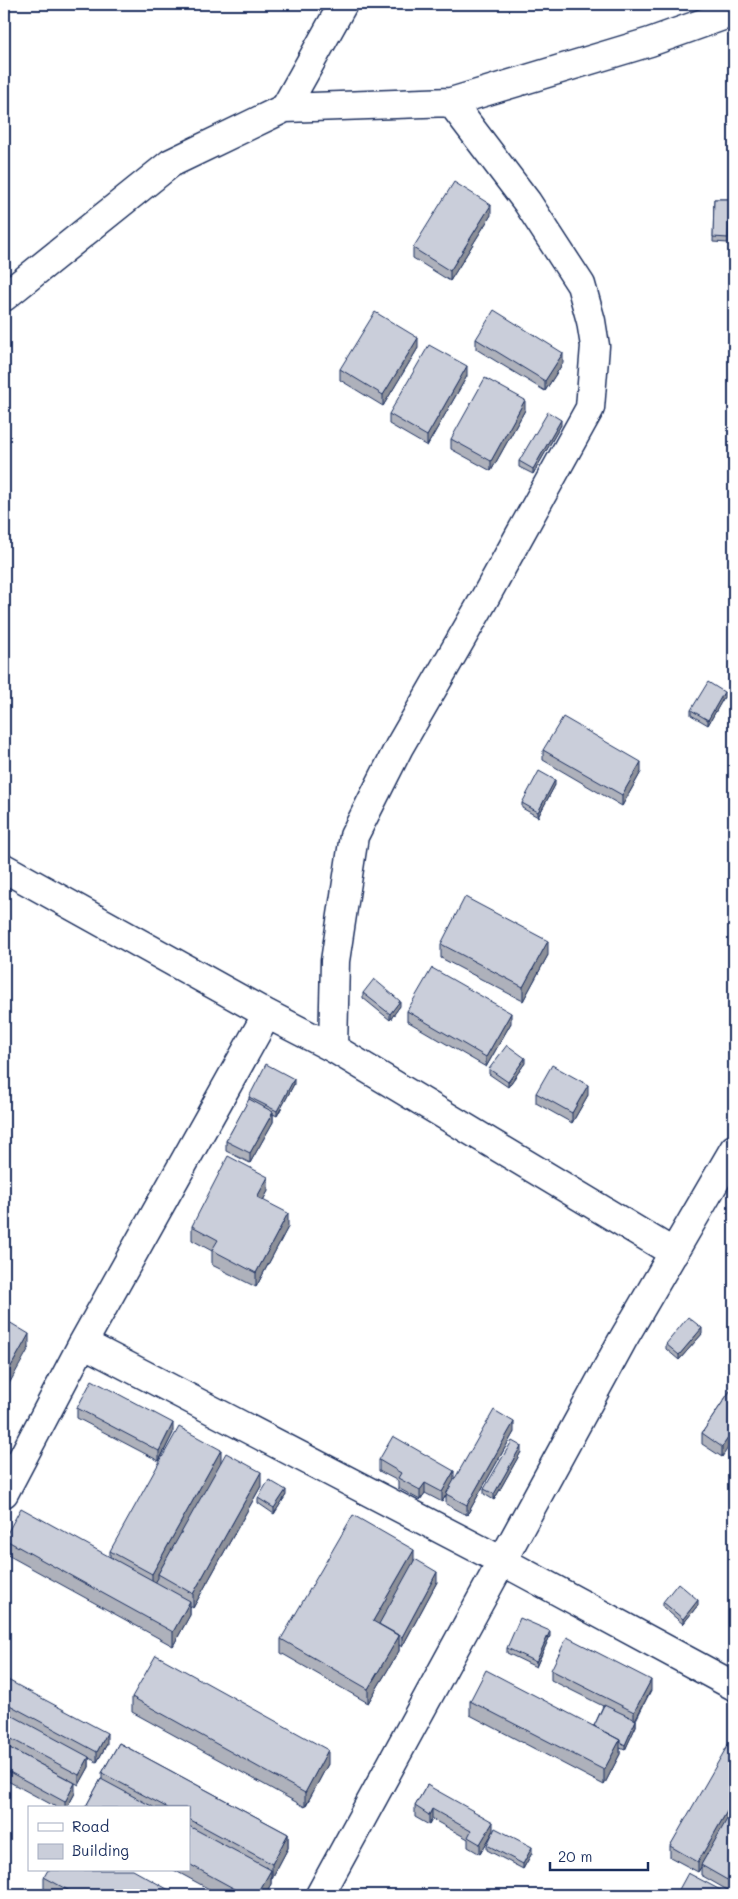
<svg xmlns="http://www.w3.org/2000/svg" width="738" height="1899" viewBox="0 0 738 1899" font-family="Mali,sans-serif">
<rect width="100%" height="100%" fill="#fff"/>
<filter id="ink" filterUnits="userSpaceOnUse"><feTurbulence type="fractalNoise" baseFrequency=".02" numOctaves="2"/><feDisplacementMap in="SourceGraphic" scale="10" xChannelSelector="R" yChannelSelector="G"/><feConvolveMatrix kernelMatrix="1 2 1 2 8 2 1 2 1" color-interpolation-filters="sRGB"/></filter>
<g filter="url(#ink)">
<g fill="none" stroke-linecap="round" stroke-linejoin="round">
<defs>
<path id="minor" d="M285,108L343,4
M4,297L171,163L285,108L451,102L650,42L734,12
M4,868L267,1014L333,1048L674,1253
M333,1048L335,961L354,836L399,747L482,603L590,408L595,346L591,321L581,285L527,202L451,102
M83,1343L502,1561L734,1686
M4,1493L83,1343L267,1014
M320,1895L622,1341L734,1149"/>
</defs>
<use href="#minor" stroke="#1b2f5e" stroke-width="31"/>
<use href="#minor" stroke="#fff" stroke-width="28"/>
</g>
<path fill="#aeb1bb" stroke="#1b2f5e" d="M714,199H730L728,243L713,242Z
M491,215L450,281L413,258V248Z
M476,339L563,363L545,391L476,349Z
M418,348L383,406L340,380V369Z
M467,376L427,446L389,424V414Z
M525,410L491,471L451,449V439Z
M561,425L533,474L519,467V461Z
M724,697L708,725L691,715V710Z
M543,750L641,772L622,806L543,760Z
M555,785L538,817L522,808V803Z
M441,944L548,955L523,1001L441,958Z
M363,993L400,1006L390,1020L363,998Z
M407,1011L511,1023L486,1067L407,1021Z
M525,1063L508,1087L489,1074V1069Z
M294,1084L277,1116L273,1114V1122L250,1163L226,1151V1141L249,1100V1097Z
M536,1093L588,1095L572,1123L536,1103Z
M268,1191L263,1200L288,1227L256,1287L212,1265V1251L192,1240V1226Z
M702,1334L679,1360L666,1349V1344Z
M734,1385L722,1457L702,1444V1433Z
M77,1408L173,1433L159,1461L77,1418Z
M514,1432L467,1515L446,1504V1495L442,1502L425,1493L420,1500L398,1488V1481L379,1471V1460L454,1480Z
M521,1452L494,1500L484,1494V1489Z
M261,1486L193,1608L190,1606V1615L173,1646L4,1553V1539L110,1557V1551Z
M286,1495L274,1514L258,1503V1498Z
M414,1561L437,1582L402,1647L399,1645V1651L368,1703L281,1653V1639Z
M663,1602L698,1605L683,1624L663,1607Z
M550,1636L536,1667L507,1653V1648Z
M551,1670L651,1690L636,1720V1726L625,1750L620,1748V1754L604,1785L470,1715V1701L594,1726L603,1706L551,1680Z
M4,1678L107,1744L97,1762L89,1758V1767L79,1785L4,1745Z
M132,1697L328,1764L305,1807L132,1712Z
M119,1743L288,1834V1848L272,1878H271V1884L265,1895H220L174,1870H189V1808H85L101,1779H102V1773Z
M4,1745L75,1793L67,1808H58L4,1779Z
M734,1746V1891H733V1883L729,1891L701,1875V1867L698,1872L670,1857V1846Z
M427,1785L493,1832L480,1854L468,1847V1839L432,1819L429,1825L415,1817V1806Z
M487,1845L532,1853L523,1869L487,1850Z
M44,1877L178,1895H51L44,1891Z"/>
<path fill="#8d9099" stroke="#1b2f5e" d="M491,205V215L450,281V271Z
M418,338V348L383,406V395Z
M563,353V363L545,391V381Z
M467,366V376L427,446V436Z
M525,400V410L491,471V461Z
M561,420V425L533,474V469Z
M724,692V697L708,725V720Z
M641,762V772L622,806V795Z
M555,780V785L538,817V812Z
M548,941V955L523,1001V987Z
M400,1001V1006L390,1020V1014Z
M511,1013V1023L486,1067V1057Z
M525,1058V1063L508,1087V1082Z
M294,1079V1084L277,1116V1111Z
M588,1085V1095L572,1123V1113Z
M273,1112V1122L250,1163V1153Z
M268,1177V1191L257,1212V1197Z
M288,1213V1227L256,1287V1273Z
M702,1328V1334L679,1360V1355Z
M29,1334V1348L4,1393V1379Z
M514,1422V1432L467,1515V1505Z
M173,1423V1433L159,1461V1451Z
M734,1429V1439L722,1457V1447Z
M521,1446V1452L494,1500V1494Z
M221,1450V1465L158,1574V1578L152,1588V1574Z
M454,1471V1481L442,1502V1492Z
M261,1472V1486L193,1608V1594Z
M425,1483V1493L420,1500V1490Z
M286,1490V1495L274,1514V1508Z
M414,1550V1565L373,1635V1621Z
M437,1572V1582L402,1647V1637Z
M698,1600V1605L683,1624V1619Z
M190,1601V1615L173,1646V1632Z
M550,1631V1636L536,1667V1662Z
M399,1636V1651L368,1703V1689Z
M651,1680V1690L634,1722V1712Z
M636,1720V1726L625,1750V1745Z
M107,1733V1744L97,1762V1752Z
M620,1740V1754L604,1785V1770Z
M328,1750V1764L305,1807V1793Z
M89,1757V1767L79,1785V1775Z
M75,1783V1793L67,1808H65V1802Z
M734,1799V1809L701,1865V1867L698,1872V1862Z
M432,1809V1819L429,1825V1815Z
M493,1822V1832L480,1854V1844Z
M288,1834V1848L272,1878V1864Z
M532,1847V1853L523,1869V1864Z
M271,1870V1884L265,1895H257Z
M734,1871V1881L733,1880V1883L729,1891V1881Z"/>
<path fill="#caceda" stroke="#1b2f5e" d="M454,182L491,205L450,271L413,248Z
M714,199H730L728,238L713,237Z
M494,310L563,353L545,381L476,339Z
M375,312L418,338L383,395L340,369Z
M429,345L467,366L427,436L389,414Z
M485,378L525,400L491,461L451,439Z
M548,412L561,420L533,469L519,461Z
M708,682L724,692L708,720L691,710Z
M563,717L641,762L622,795L543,750Z
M539,771L555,780L538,812L522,803Z
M465,897L548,941L523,987L441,944Z
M432,968L511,1013L486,1057L407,1011Z
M374,979L400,1001L390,1014L363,993Z
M507,1045L525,1058L508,1082L489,1069Z
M266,1064L294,1079L277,1111L249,1097Z
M552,1065L588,1085L572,1113L536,1093Z
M249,1099L273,1112L250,1153L226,1141Z
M228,1156L268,1177L257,1197L288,1213L256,1273L212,1250L218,1240L192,1226Z
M688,1317L702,1328L679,1355L666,1344Z
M4,1319L29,1334L4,1379Z
M92,1380L173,1423L159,1451L77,1408Z
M734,1385V1429L722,1447L702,1433Z
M494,1410L514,1422L467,1505L446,1494Z
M179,1427L221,1450L152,1574L110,1551Z
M393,1436L454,1471L442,1492L425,1483L420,1490L398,1478L401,1473L379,1460Z
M512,1441L521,1446L494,1494L484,1489Z
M226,1453L261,1472L193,1594L158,1574Z
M269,1480L286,1490L274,1508L258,1498Z
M21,1508L190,1601L173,1632L4,1539Z
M353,1515L414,1550L373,1621L399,1636L368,1689L281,1639Z
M415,1559L437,1572L402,1637L379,1624Z
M678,1583L698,1600L683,1619L663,1602Z
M520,1618L550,1631L536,1662L507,1648Z
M567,1637L651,1680L634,1712L551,1670Z
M156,1655L328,1750L305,1793L132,1697Z
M486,1670L620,1740L604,1770L470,1701Z
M4,1678L107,1733L97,1752L4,1702Z
M604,1705L636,1720L625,1745L620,1742V1740L594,1726Z
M4,1711L89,1757L79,1775L4,1735Z
M119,1743L288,1834L272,1864L189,1819V1808H168L102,1773Z
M729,1743L734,1746V1799L698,1862L670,1846Z
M4,1745L75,1783L65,1802L4,1769Z
M101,1779L155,1808H85Z
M427,1785L493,1822L480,1844L468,1837L471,1831L432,1809L429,1815L415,1806Z
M734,1807V1871L729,1881L701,1865Z
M189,1826L271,1870L257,1895H246L189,1864Z
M495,1828L532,1847L523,1864L487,1845Z
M48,1870H133L178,1895H77L44,1877Z
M688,1873L728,1894L727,1895H676Z"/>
</g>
<rect width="738" height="1899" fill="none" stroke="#fff" stroke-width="20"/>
<rect x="10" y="10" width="718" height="1879" fill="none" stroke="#1b2f5e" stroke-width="2" filter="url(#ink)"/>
<rect x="28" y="1806" width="162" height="65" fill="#ffffff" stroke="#a4acbf"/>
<rect x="38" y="1823" width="25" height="8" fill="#ffffff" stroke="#a4acbf"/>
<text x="72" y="1832" font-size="15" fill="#1b2f5e">Road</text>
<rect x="38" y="1844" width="25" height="15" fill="#caceda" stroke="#a4acbf"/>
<text x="72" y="1856" font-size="15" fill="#1b2f5e">Building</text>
<path d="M550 1862v8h98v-8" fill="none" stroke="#1b2f5e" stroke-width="2.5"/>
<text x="558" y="1862" font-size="15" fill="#1b2f5e" stroke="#ffffff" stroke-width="4" paint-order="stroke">20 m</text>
</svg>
